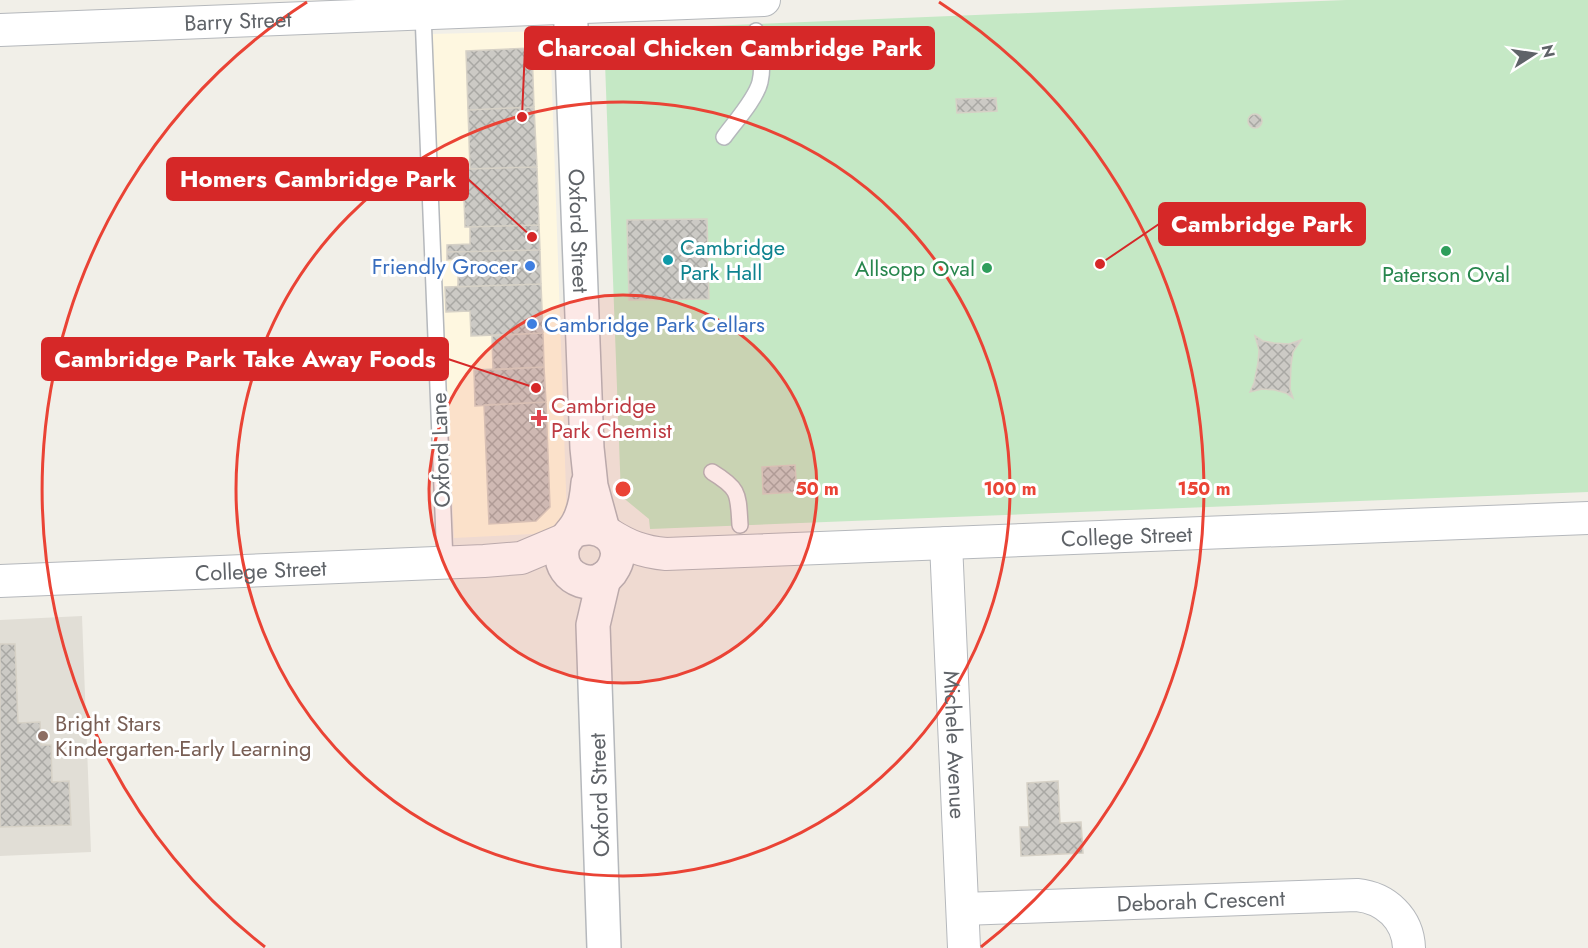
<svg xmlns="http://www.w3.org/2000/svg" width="1588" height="948" viewBox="0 0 1588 948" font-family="Jost,sans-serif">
<defs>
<pattern id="building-cross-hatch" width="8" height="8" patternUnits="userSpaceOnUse" patternTransform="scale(1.5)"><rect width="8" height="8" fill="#cccac5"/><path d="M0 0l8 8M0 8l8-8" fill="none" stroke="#a9a8a4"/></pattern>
</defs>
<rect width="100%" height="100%" fill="#f1efe8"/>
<path fill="#fef7e0" d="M550,31L567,518L553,533L454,538L431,34Z"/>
<path fill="#e1ded6" d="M82,616L91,852L0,856V620Z"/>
<path fill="#c5e8c5" d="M1346,0H1588V492L650,529L649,519L621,496L604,36L607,30Z"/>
<path fill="url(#building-cross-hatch)" stroke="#d6d1c6" stroke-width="1.5" d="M532,48L534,107L468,110L466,51Z
M996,98L997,111L957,113L956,99Z
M534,107L537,167L470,169L468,110Z
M1248 121a7 7 0 1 1 14 0a7 7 0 1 1-14 0Z
M537,167L539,225L465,227L463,169Z
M707,219L709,299L629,300L627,220Z
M539,225L540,250L447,252V245L470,244V227Z
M540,250L541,284L458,287V259L447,260V252Z
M541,284L543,333L471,336L470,311L446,312L445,287Z
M543,333L544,367L493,370L492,336Z
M1255,336L1263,341L1274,343L1289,344L1301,340L1293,352L1291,365L1290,389L1293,398L1286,393L1275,390L1262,389L1250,392L1254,383L1258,363L1259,350Z
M544,367L546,402L475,406L474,370Z
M546,402L550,507L536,521L489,524L484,405Z
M795,465L797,492L763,494L762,467Z
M0,644H15L18,723L40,722L41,745H51L52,782L69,781L71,825L0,827Z
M1058,781L1060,823L1081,822L1083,853L1021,856L1020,827H1029L1027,783Z"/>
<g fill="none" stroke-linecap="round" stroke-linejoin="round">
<defs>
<path id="service" d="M423,14L445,562
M724,137C734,123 756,99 760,82C764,65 760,47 756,31
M712,472C740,489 738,494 740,525"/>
<g id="minor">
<path id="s1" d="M0,30L764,0"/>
<path id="s2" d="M609,534C628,546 643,552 666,554L1588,518"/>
<path id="s3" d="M946,543L964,948"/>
<path id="s4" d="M0,581L484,561L521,558L566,539"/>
<path id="s5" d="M963,909L1357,895C1386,898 1408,919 1409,948"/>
</g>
<g id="tertiary">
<path id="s6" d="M570,0L587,448L591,486L603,530"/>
<path d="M572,532C598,519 628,540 614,567C600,595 558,581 562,550C563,539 573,533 578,523C584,512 587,495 588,483"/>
<path d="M604,948L593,625L604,578"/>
</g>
</defs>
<use href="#service" stroke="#b5b8bc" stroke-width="18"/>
<use href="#minor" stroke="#b5b8bc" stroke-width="34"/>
<use href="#tertiary" stroke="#b5b8bc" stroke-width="36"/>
<use href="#service" stroke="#fff" stroke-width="15"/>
<use href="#minor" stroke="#fff" stroke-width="32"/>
<use href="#tertiary" stroke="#fff" stroke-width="33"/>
</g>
<circle cx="623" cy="489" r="194" fill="#ea4335" fill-opacity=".12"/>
<g fill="none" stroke="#ea4335" stroke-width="3">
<circle cx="623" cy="489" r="194"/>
<circle cx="623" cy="489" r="387"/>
<path d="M265 947A581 581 0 0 1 307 2M939 2A581 581 0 0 1 981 947"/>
</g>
<g fill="#2e9e5b" stroke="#fff" stroke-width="2">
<circle cx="1446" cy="251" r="6"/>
<circle cx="987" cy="268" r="6"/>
</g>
<circle fill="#0f9aa8" stroke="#fff" stroke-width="2" cx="668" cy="260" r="6"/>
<g fill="#3f7fe0" stroke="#fff" stroke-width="2">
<circle cx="530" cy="266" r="6"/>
<circle cx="532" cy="324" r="6"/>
</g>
<path fill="#e0444e" stroke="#fff" stroke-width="2" d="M536 409h6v6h6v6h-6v6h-6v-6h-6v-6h6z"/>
<circle fill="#8d6e63" stroke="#fff" stroke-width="2" cx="43" cy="736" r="6"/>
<g text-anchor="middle" stroke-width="6" stroke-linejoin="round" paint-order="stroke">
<g font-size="22" fill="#5f6368" stroke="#fff">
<text dy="8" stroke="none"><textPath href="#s1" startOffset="238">Barry Street</textPath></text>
<text dy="8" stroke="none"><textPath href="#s6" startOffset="231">Oxford Street</textPath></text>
<text transform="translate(440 450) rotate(-92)" y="8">Oxford Lane</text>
<text dy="8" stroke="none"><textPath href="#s2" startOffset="522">College Street</textPath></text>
<text dy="8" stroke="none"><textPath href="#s4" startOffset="261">College Street</textPath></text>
<text dy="8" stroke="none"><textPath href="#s3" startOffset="202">Michele Avenue</textPath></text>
<text transform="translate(599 795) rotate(-92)" y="8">Oxford Street</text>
<text dy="8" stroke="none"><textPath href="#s5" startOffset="238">Deborah Crescent</textPath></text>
</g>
<g font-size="22" fill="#0d838f" stroke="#fff" text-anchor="start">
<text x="680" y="255">Cambridge<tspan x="680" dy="25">Park Hall</tspan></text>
</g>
<g font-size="22" fill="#366cbe" stroke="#fff" text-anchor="end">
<text x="518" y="274">Friendly Grocer</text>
<text x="544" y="332" text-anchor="start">Cambridge Park Cellars</text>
</g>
<g font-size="22" fill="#27864d" stroke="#fff" text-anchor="end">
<text x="975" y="276">Allsopp Oval</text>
<text x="1446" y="282" text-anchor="middle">Paterson Oval</text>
</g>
<g font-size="22" fill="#be3a42" stroke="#fff" text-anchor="start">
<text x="551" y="413">Cambridge<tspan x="551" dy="25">Park Chemist</tspan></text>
</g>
<g font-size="22" fill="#785e54" stroke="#fff" text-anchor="start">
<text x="55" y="731">Bright Stars<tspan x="55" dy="25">Kindergarten-Early Learning</tspan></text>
</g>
</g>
<circle cx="623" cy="489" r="9" fill="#ea4335" stroke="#fff" stroke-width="3"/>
<g font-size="18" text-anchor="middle" font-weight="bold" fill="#ea4335" stroke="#fff" stroke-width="6" stroke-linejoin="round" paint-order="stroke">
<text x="817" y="495">50 m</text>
<text x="1010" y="495">100 m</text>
<text x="1204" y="495">150 m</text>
</g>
<path fill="none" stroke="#d62828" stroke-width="2" d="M522 117L525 48M532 237L468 179M1100 264L1159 224M536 388L448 359"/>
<g fill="#d62828" stroke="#fff" stroke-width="2">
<circle cx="522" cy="117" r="6"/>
<circle cx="532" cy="237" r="6"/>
<circle cx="1100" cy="264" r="6"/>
<circle cx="536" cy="388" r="6"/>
</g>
<g fill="#d62828" stroke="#d62828" stroke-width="2">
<rect x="525" y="27" width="409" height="42" rx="6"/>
<rect x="167" y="158" width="301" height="42" rx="6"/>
<rect x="1159" y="203" width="206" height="42" rx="6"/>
<rect x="42" y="338" width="406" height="42" rx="6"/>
</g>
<g font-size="24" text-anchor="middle" font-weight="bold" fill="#fff">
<text x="730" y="56">Charcoal Chicken Cambridge Park</text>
<text x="318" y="187">Homers Cambridge Park</text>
<text x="1262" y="232">Cambridge Park</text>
<text x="245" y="367">Cambridge Park Take Away Foods</text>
</g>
<g transform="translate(1534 54) rotate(78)" stroke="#ffffff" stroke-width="4.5" paint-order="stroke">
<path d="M0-4.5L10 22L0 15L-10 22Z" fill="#5f6368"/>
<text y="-9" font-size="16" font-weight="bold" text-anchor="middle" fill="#5f6368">N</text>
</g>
</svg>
